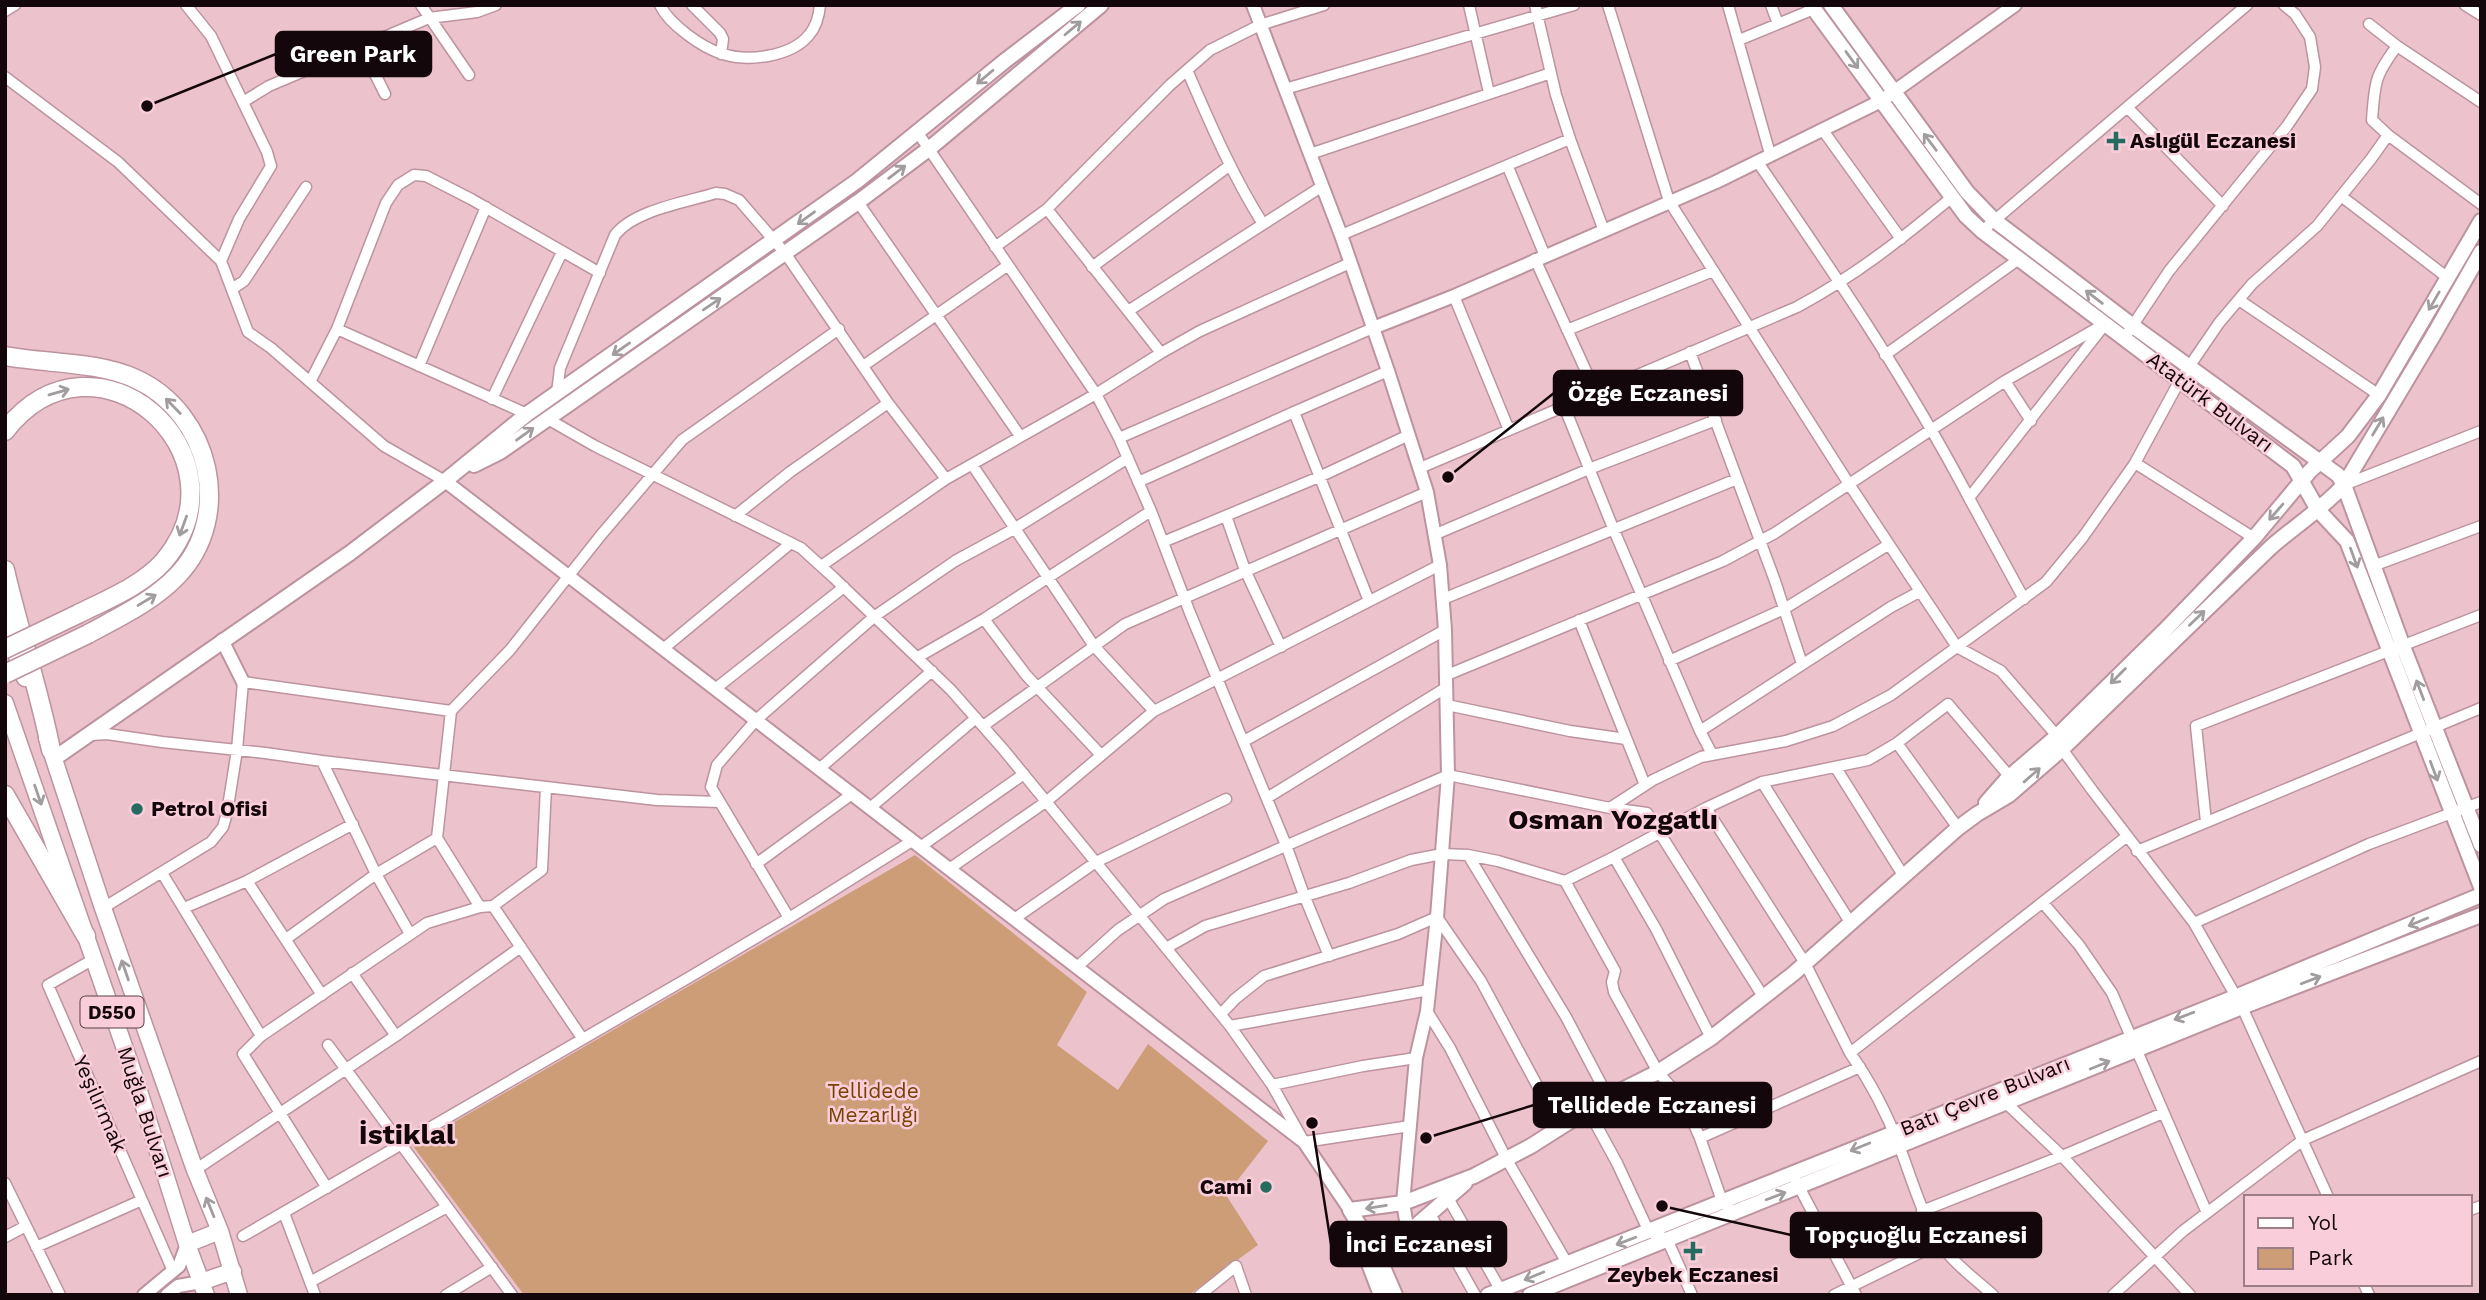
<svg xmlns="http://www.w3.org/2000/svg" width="2486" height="1300" viewBox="0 0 2486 1300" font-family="'Work Sans',sans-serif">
<rect width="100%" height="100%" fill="#ecc2cd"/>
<path fill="#cc9d76" d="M915,855L1087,992L1057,1045L1118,1090L1148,1044L1268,1141L1226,1195L1258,1245L1189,1295H524L413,1146Z"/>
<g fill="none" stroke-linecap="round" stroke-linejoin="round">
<defs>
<path id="minor" d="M186,5L211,36L267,152L271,166L239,219L221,261L248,332L271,348L384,446L445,481
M421,5L469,75
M660,5C669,24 702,48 723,54C748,62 791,57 809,35C816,27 819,16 820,5
M692,5L720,33L723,39L721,54
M1469,5L1489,93
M1535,5L1556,95L1570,139L1604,231
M1608,5L1669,201L1849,484L1957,647L2001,671L2057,736L2062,749L2092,790L2194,923L2242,1007L2328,1197
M1728,5L1770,154
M1771,5L1778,24
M2465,5L2481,15
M5,11L15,5
M2369,24L2397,46C2374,77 2375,82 2372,120L2388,135
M1739,40L1814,9
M2397,46L2481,102
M362,48L385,94
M1187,70C1210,123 1232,175 1263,224
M5,77L118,162L221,261
M1285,89L1574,5
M243,102L269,86L429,18L477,12L496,5
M2128,108L2223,206
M1822,129L1901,239
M918,133L1096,394L1119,438L1151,511L1190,613L1286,845L1304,895L1329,956
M1310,154L1551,73
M1757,161C1832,270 1907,380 1969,498
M1508,167L1545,256
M2341,196L2448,278
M858,202L1020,436
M1047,209L1128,311
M1982,231L2247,5
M1341,235L1570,139
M995,247L1047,209L1170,85L1210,50L1260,25L1324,5
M1535,259L1596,393
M1092,267L1229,166
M232,289L244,281L306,187
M1454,296L1509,430
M2239,300L2379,395
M1567,330L1713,271
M2125,337L2169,271L2287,126L2312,89L2315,67L2310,37L2295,14L2284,5
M1690,352L1775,581L1802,664
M1161,353L1128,311L1321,187
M1885,355L2019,259
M419,366L486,207
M863,366L1007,266
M2005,381L2106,323L1969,498L2024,599
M310,382L337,329
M557,393L560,368L615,235C634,210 687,202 716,193L725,194L739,200L785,253L888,403L946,479
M492,399L562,252
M1564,406L1613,528L1700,731L1712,754
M1294,412L1388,371
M527,414L337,329L386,203L398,185L414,175L426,176L471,199L600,273
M546,418L595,446L801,548L833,577L951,690L1003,749L1230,1026L1429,990
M1119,438L1373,328
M2135,463L2254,538
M1420,468L1797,307C1856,275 1899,241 1951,198
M1138,482L1294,412L1369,601
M2344,485L2481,431
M735,516L790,472L888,403
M1226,516L1245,570L1281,647
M1436,534L1589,469L1716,420
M1163,542L1319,477L1409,435
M821,566L946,479L1096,394L1161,353L1200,331L1350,263
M2373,566L2481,526
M1443,599L1737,479
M984,619L1026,675L1101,755
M1579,620L1645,785
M663,649L791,543
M918,657L984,619L1151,511
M1669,661L1784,609L1888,545
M1447,675L1723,561L1775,533L2005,381L2031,421
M715,689L844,587
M1447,705L1570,731L1626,739
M1154,711L1440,565
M983,726L1125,624L1427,492
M1700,731L1891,607L1919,592
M91,735L107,734L162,742L265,753L322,761L657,800L720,802
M1244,741L1445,630
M1897,743L1948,704L2010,777
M1836,768L1903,875
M819,769L932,671
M1762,782L1850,922
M1267,798L1447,687
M870,808L976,718
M1610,808L1647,813L1764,998
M1706,808L1805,963L1850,1053
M2206,822L2196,726L2481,615
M920,847L1024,774
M2137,851L2481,708
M1468,855L1566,1017L1608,1097
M1614,857L1656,929L1711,1038
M756,864L852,794
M949,869L1047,801L1154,711L1094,646L973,466
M162,873L261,1036
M247,881L322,995
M1565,881L1615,971L1612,982L1614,992L1658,1072L1684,1102L1700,1138L1722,1201L1733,1213
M2043,903L2079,945L2112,993L2207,1213
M493,906L542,870L546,787
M103,908L211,842L223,827L227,813L237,750L243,682L451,711
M184,908L247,881L353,824
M789,918L711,787L717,765L756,720L875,616L955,561L1014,529L1128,458
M1014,919L1096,862L1226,799
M2194,923L2369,844L2481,802
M410,934L376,874L437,838
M286,939L376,874L322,761
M1168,947L1205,926L1349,883L1411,860L1442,854L1468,855L1498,861L1565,881L1614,857L1706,808L1762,782L1868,760L1897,743L1958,828
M94,959L48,985L173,1271
M1077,967L1118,930L1164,899L1448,775L1610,808L1653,780L1701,757L1786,741L1833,726L1891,695L2046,582L2083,537L2135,463L2180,380L2219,323L2252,284L2317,226L2371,159L2388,135L2481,204
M352,973L396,1036
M1427,1011L1450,1048L1507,1160L1567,1263
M1221,1014L1235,999L1264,976L1398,934L1437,917L1481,981L1560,1128
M1230,1026L1272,1085
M582,1038L493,906L480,907L437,838L451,711L510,650L601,535L682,440L839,329
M328,1045L512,1295
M2005,1102L2062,1156L2190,1295
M1588,1110L1617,1163L1649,1232L1667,1239L1692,1295
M1410,1126L1304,1142L1272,1085L1363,1066L1416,1058
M1700,1138L1860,1067
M195,1170L400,1033L521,947
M1796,1181L1856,1295
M5,1183L60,1295
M327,1188L243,1054L261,1036L427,923L480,907
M1448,1198L1500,1289
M2470,1210L2481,1206
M1922,1211L2062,1156L2163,1113
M284,1213L315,1295
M1430,1214L1475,1295
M243,1236L688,978L789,918L912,841
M5,1237L26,1226
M36,1247L142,1200
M310,1282L447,1207
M2364,1284L2369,1295
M446,1295L492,1267
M1200,1295L1236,1266L1246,1295
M1834,1295L1940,1243
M1993,1295C1974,1278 1953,1263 1939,1242C1921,1212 1912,1180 1900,1148C1888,1116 1870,1081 1850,1053L2126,837
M2113,1295L2183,1231L2303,1140L2481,1061"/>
<path id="tertiary" d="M1253,5L1341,235L1388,371L1427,492L1440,565L1445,630L1448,775L1437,917L1427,1011L1416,1058L1403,1203L1408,1232
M1373,328L1454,296L1716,182L1881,101L2015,5
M445,481L1304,1142L1350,1210
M222,640L243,682
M144,1295L179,1266L187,1244
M167,1295L178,1286L201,1282"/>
<path id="secondary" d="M1811,5L1966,216L1982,231L2293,466L2318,510L2347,541L2481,887
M1831,5L1967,192L1994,220L2133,326L2338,475L2344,485L2402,644L2481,845
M474,465L500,452L858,202L930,148L1101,5
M55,758L350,553L445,481L527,414L857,181L1006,60L1078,5
M1986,803L2007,779L2057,736L2164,631L2254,538L2310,471L2348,436L2379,395L2481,221
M1350,1210L1403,1203L1474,1176L1531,1146L1608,1097L1658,1072L1711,1038L1793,974L1958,828L1977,814L2009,795L2062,749L2271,547C2295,526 2322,509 2344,485L2433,336L2481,252
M1350,1210L1379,1258L1395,1295
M1358,1235L1381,1295
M1379,1258L1465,1183
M1488,1295L2235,997L2481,895
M1530,1295L2242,1007L2481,915"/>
<path id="trunk" d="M5,623L25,678
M5,703L134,1075L187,1244L206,1295
M47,738L103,908L195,1170L220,1231L239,1295
M187,1244L220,1231
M201,1282L233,1271"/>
<path id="motorway" d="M5,356C48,364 96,361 136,379C210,413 235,516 177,576C152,602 119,617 88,634
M5,431C96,314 253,455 164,561C143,585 106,600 78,614
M5,570C19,631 39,689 51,750
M5,795L86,936"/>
</defs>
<use href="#minor" stroke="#bc939f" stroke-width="13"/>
<use href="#tertiary" stroke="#bc939f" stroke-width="16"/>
<use href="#secondary" stroke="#bc939f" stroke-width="18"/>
<use href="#trunk" stroke="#bc939f" stroke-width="19"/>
<use href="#motorway" stroke="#bc939f" stroke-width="21"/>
<use href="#minor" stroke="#fff" stroke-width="10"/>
<use href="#tertiary" stroke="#fff" stroke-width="12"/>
<use href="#secondary" stroke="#fff" stroke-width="14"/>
<use href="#trunk" stroke="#fff" stroke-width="16"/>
<use href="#motorway" stroke="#fff" stroke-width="18"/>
<defs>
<path id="motorway-bridge" d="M5,649L78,614
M5,674L88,634"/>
</defs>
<use href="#motorway-bridge" stroke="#bc939f" stroke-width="21" stroke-linecap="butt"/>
<use href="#motorway-bridge" stroke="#fff" stroke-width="18"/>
</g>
<defs><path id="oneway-shaft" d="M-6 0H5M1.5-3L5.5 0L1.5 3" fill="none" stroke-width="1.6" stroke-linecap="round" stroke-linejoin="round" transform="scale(1.75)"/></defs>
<g stroke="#a19c9d">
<use href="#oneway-shaft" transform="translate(1073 28) rotate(-40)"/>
<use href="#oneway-shaft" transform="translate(1852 60) rotate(54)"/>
<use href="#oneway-shaft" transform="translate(985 77) rotate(140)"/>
<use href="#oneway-shaft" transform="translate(1930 142) rotate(-127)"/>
<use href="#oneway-shaft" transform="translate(897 172) rotate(-37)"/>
<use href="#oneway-shaft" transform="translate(806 218) rotate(144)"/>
<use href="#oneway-shaft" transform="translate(2094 297) rotate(-143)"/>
<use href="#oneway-shaft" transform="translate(2434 301) rotate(120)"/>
<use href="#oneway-shaft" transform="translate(712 304) rotate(-34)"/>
<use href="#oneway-shaft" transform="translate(621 349) rotate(145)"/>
<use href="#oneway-shaft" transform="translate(59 392) rotate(-16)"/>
<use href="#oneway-shaft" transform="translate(173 406) rotate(-134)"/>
<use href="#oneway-shaft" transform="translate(2378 426) rotate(-59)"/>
<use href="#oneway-shaft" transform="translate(525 434) rotate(-36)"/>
<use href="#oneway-shaft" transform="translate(2276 512) rotate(131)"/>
<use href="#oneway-shaft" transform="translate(183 526) rotate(110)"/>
<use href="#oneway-shaft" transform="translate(2354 558) rotate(70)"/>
<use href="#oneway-shaft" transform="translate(147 600) rotate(-31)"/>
<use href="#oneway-shaft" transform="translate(2197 618) rotate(-44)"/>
<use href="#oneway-shaft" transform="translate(2118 676) rotate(135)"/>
<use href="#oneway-shaft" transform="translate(2420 690) rotate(-111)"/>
<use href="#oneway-shaft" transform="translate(2434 771) rotate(69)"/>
<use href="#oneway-shaft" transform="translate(2032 775) rotate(-41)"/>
<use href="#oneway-shaft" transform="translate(38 795) rotate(71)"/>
<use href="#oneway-shaft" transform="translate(2418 922) rotate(158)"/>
<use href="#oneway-shaft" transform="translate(125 970) rotate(-109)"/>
<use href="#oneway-shaft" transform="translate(2311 980) rotate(-21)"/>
<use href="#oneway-shaft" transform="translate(2184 1016) rotate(159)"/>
<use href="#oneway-shaft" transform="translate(2100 1065) rotate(-22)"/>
<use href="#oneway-shaft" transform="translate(1860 1147) rotate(158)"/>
<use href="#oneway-shaft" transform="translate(1776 1196) rotate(-21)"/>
<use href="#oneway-shaft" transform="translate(210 1207) rotate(-112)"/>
<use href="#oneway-shaft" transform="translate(1376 1207) rotate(171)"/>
<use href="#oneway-shaft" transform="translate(1626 1241) rotate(159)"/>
<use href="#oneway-shaft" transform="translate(1534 1276) rotate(158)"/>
</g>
<g fill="#256b5f" stroke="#f9ceda" stroke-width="2.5">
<path d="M2112.5 130.5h7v7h7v7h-7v7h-7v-7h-7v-7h7z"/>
<circle cx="137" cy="809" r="7"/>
<circle cx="1266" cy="1187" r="7"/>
<path d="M1689.5 1240.5h7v7h7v7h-7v7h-7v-7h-7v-7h7z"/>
</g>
<g text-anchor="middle" stroke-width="5" stroke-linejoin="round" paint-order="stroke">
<rect fill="#f9ceda" stroke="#594349" stroke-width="2" x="80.5" y="996.5" width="63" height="31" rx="5"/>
<g font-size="19" font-weight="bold" fill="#14070b">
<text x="112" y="1019">D550</text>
</g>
<g font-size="21" font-weight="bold" fill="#14070b" stroke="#f9ceda" text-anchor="start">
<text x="2130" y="148">Aslıgül Eczanesi</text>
<text x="151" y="816">Petrol Ofisi</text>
<text x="1252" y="1194" text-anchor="end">Cami</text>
<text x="1693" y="1282" text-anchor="middle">Zeybek Eczanesi</text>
</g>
<g font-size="21" fill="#14070b" stroke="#f9ceda">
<text transform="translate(2210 402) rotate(37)" y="7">Atatürk Bulvarı</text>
<text transform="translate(1985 1096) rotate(-22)" y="7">Batı Çevre Bulvarı</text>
<text transform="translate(100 1104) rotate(66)" y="7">Yeşilırmak</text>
<text transform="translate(145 1112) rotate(72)" y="7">Muğla Bulvarı</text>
</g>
<g font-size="21" fill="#794100" stroke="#f9ceda">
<text x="873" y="1098">Tellidede<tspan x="873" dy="24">Mezarlığı</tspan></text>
</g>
<g font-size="28" font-weight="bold" fill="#14070b" stroke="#f9ceda">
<text x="1613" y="829">Osman Yozgatlı</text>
<text x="407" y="1144">İstiklal</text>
</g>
</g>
<path fill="none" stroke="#14070b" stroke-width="2.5" d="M147 106L276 54M1448 477L1554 393M1426 1138L1534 1105M1662 1206L1791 1235M1312 1123L1331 1244"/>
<g fill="#14070b" stroke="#f9ceda" stroke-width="2.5">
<circle cx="147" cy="106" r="7"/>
<circle cx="1448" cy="477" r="7"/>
<circle cx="1426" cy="1138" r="7"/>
<circle cx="1662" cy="1206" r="7"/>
<circle cx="1312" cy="1123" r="7"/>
</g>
<g fill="#14070b" stroke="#14070b" stroke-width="2.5">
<rect x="276" y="32" width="155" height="44" rx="7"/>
<rect x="1554" y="371" width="188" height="44" rx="7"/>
<rect x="1534" y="1083" width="237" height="44" rx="7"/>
<rect x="1791" y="1213" width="250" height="44" rx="7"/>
<rect x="1331" y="1222" width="175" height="44" rx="7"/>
</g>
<g font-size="23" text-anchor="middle" font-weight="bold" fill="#fff">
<text x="353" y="62">Green Park</text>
<text x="1648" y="401">Özge Eczanesi</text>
<text x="1652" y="1113">Tellidede Eczanesi</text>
<text x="1916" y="1243">Topçuoğlu Eczanesi</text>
<text x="1419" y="1252">İnci Eczanesi</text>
</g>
<rect width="2486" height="1300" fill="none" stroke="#14070b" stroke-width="14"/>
<rect x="2244" y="1195" width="228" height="91" fill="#f9ceda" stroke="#9d7e87" stroke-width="2"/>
<rect x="2258" y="1218" width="35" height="10" fill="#ffffff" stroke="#9d7e87" stroke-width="2"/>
<text x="2308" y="1230" font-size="21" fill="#14070b">Yol</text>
<rect x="2258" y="1248" width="35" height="21" fill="#cc9d76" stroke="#9d7e87" stroke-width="2"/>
<text x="2308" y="1265" font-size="21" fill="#14070b">Park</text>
</svg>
